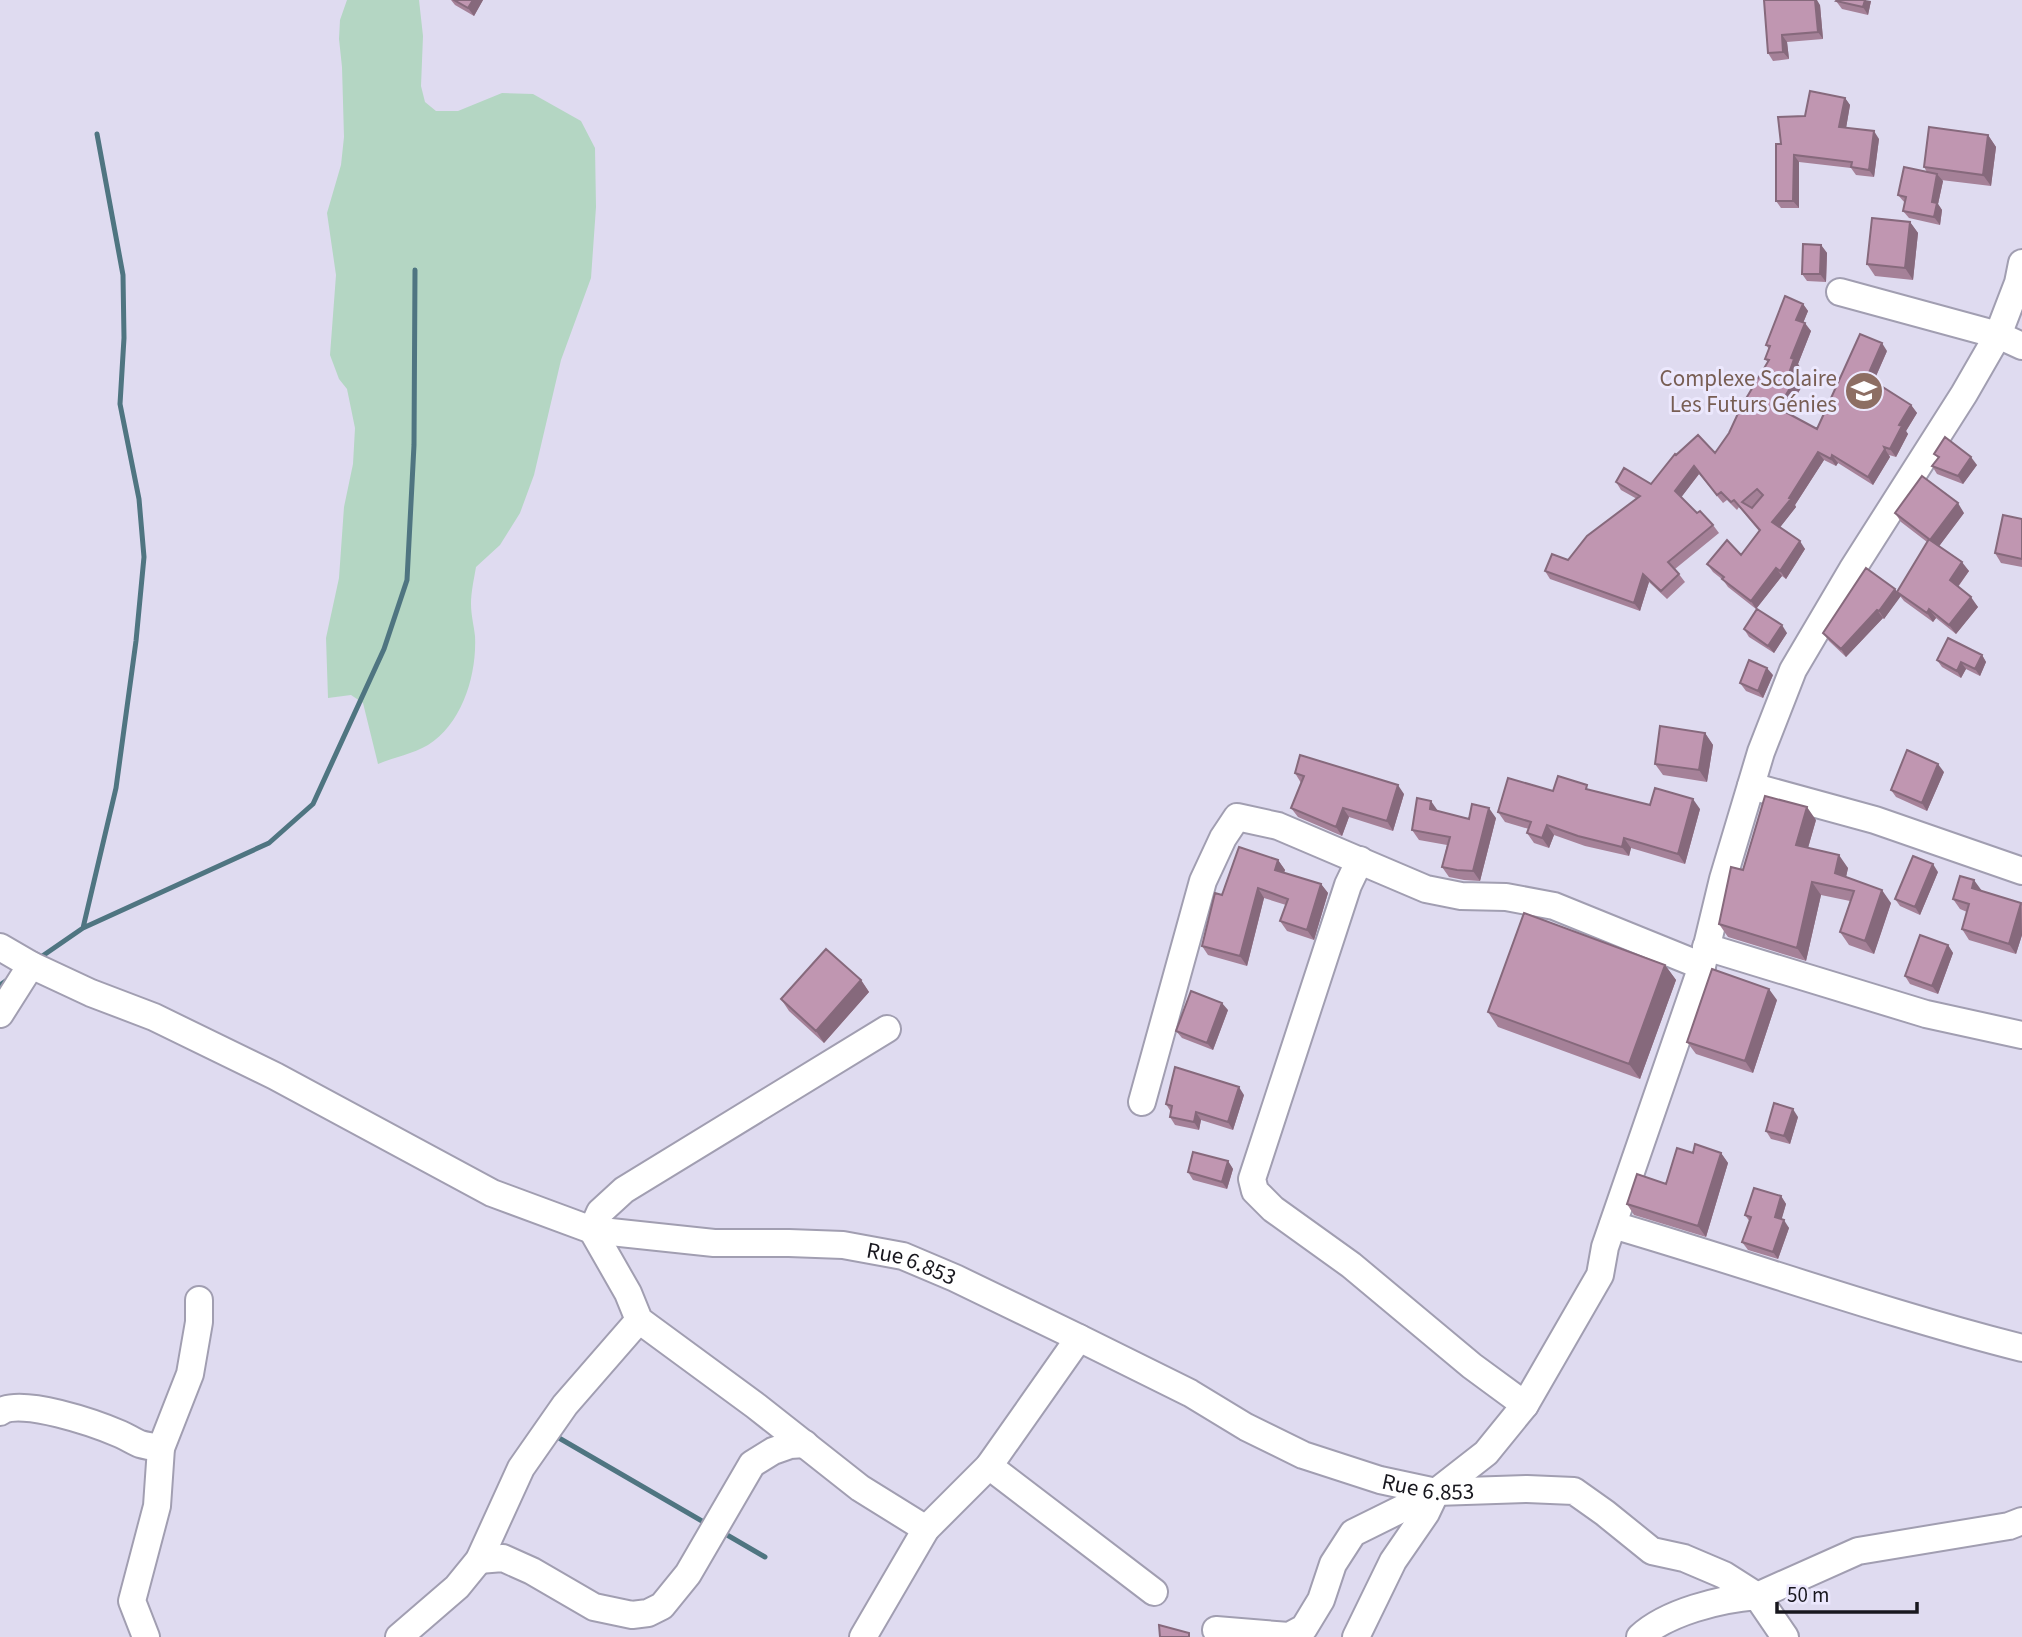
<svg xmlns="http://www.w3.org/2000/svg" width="2022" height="1637" viewBox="0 0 2022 1637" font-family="'Source Sans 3',sans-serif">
<rect width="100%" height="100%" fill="#dfdbf0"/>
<path fill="#b4d6c3" d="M347,0H419L423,36L421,86L425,102L436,111H458L502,93L533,94L581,121L595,148L596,207L591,278L561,360L534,475L520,513L500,545L476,567C474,579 471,592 471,604C471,615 474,626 475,636C477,675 462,724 428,745C413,754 395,757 378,764L363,703L351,695L328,698L326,638L339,578L344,507L353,464L355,428L347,389L339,379L330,355L336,275L327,213L341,165L344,137L342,67L339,39L340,20Z"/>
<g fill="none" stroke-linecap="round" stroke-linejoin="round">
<path stroke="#4f7581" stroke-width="5" d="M83,928L116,788L136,641L144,557L139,499L120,404L124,338L123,275L97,134
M38,959L83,928L269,843L313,804L384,649L407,580L414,445L415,270
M0,985L10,978
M559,1438L707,1524
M722,1532L765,1557"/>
<defs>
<g id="minor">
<path d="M1840,292L1998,335L2022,346"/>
<path d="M1751,786L1875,820L2022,871"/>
<path d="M1360,860L1348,885L1252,1179L1255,1191L1273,1209L1351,1265L1472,1366L1525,1405"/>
<path id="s1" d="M0,947L31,965L91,993L154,1017L275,1076L492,1193L592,1230L714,1243H789L843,1245L903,1256L955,1278L1079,1338L1190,1393L1246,1427L1303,1455L1380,1480L1436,1492L1527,1489L1574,1491L1605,1513L1652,1551L1684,1558L1724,1575L1757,1596L1858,1551L2009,1526L2022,1521"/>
<path d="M1706,947L1926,1014L2022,1035"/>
<path d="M0,1014L31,965"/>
<path d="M887,1029L624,1190L600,1212L592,1230L628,1293L639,1320L756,1406L860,1488L926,1529"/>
<path d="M1142,1102L1203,881L1223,838L1237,817L1278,826L1426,889L1461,896L1506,897L1554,906L1702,966"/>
<path d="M1613,1225C1750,1265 1884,1313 2022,1348"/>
<path d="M0,1412C20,1397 97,1424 120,1434C127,1437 133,1441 140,1444C147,1446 154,1447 161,1448"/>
<path d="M989,1466L1154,1592"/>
<path d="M479,1560L503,1558L532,1571L594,1607L632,1615L648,1613L662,1606L688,1574L752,1464L773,1451L790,1445L805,1444"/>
<path d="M1216,1630L1289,1636L1304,1628L1321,1600L1333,1564L1353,1533L1436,1492L1486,1453L1525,1405L1600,1275L1605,1247L1702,966L1723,879L1761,752L1793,670L1852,570L1964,394L1998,335L2018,283L2022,263"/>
<path d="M146,1637L132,1601L157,1506L161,1448L190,1374L199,1322V1300"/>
<path d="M399,1637L457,1587L479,1560L521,1468L565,1405L639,1320"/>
<path d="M863,1637L926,1529L989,1466L1079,1338"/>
<path d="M1356,1637L1393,1561L1426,1513L1436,1492"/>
<path d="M1640,1637C1667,1612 1720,1599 1757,1596L1785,1637"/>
</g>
</defs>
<use href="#minor" stroke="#a19eb1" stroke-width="30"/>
<use href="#minor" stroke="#fff" stroke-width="26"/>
</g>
<path fill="#a58198" d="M451,0H483L474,16L455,5Z
M1764,0L1820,5L1823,39L1787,42L1789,59L1773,61L1768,53Z
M1836,1H1871L1868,15L1842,9Z
M1845,98L1850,105L1846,128L1879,139L1874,177L1856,175L1851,168L1799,162V208H1781L1776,201L1781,144L1805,116Z
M1988,135L1996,147L1991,186L1941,180L1943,181L1938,204L1942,210L1940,225L1909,218L1903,211L1905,203L1898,195L1927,172L1924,167Z
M1910,222L1918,233L1913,280L1875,276L1867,264Z
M1821,245L1827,253L1826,282L1807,281L1802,274Z
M1803,304L1808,311L1803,323L1811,331L1798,364L1800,367L1795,380L1801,388L1786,413L1817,429L1887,351L1874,381L1911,405L1917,413L1906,431L1908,434L1896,457L1889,455L1890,457L1873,485L1838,463L1836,466L1824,460L1795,505L1796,507L1780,527L1805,549L1786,579L1782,576L1756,609L1728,587L1723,580L1713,572L1707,564L1741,555L1759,531L1739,507L1737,510L1727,500L1723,503L1699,474L1681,497L1697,513L1713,525L1719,533L1675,569L1685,582L1667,599L1649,582L1640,611L1550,579L1545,571L1568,560L1637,499L1621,490L1616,482L1651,484L1676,455L1715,453L1729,433L1768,362L1765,359L1769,349L1766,345Z
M1934,454L1977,465L1963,484L1937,474L1932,466L1938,458Z
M1895,513H1964L1939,546L1969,571L1958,587L1978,607L1956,634L1936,618L1933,622L1904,601L1900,596L1884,619L1883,618L1846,657L1829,641L1823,633L1897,592L1927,542L1901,522Z
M2022,519V567L2001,563L1995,553Z
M1744,629L1787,633L1774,653L1749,637Z
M1982,655L1986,662L1980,676L1966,669L1961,678L1942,667L1937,660Z
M1773,675L1763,698L1746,691L1740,683Z
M1705,733L1713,745L1707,782L1663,775L1655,764Z
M1944,772L1927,811L1896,797L1891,790Z
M1295,773L1404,794L1393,831L1349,817L1342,836L1298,817L1291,808L1301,783Z
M1591,790L1650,805L1700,809L1685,864L1631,848L1629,856L1585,846L1554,835L1549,848L1534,843L1527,833L1529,829L1505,822L1498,812L1553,791Z
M1438,811L1469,819L1496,818L1480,881L1464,880L1449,877L1442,867L1447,845L1419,840L1412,830Z
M1816,820L1808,848L1848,868L1846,877L1891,903L1874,954L1849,945L1840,932L1850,901L1821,895L1806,961L1728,937L1719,924L1743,870Z
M1278,860L1285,870L1284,873L1321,884L1328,893L1314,940L1287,931L1280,921L1286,905L1264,898L1247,966L1208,955L1202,946L1222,895Z
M1938,872L1920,915L1900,906L1895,899Z
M1982,891L2022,904V935L2016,954L1969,940L1962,929L1967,912L1960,909L1953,899Z
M1948,945L1953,953L1938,994L1910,984L1905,976Z
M1665,965L1676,980L1640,1079L1498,1027L1488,1012Z
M861,980L869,992L824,1043L789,1011L781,999Z
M1777,1000L1753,1073L1696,1054L1687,1042Z
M1228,1010L1213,1050L1182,1038L1176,1031Z
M1244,1095L1233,1130L1201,1120L1199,1130L1175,1125L1170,1117L1171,1112L1166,1104Z
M1798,1117L1790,1144L1771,1139L1766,1131Z
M1693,1153H1721L1728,1163L1706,1237L1634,1215L1627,1204L1666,1184Z
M1228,1161L1233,1169L1227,1189L1193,1180L1188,1172Z
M1781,1196L1786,1204L1781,1220L1789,1228L1778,1259L1748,1250L1742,1242L1750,1222L1745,1215Z"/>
<path fill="#86697c" d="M473,0H483L474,16L468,8Z
M1815,0H1817L1820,5L1823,39L1818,32Z
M1865,0L1871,1L1868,15L1863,7Z
M1782,35L1787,42L1789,59L1783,52Z
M1845,98L1850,105L1845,134L1839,127Z
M1874,131L1879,139L1874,177L1869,170Z
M1988,135L1996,147L1991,186L1983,175Z
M1794,155L1799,162V208L1793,201Z
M1937,174L1943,181L1938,204L1942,210L1940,225L1934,217L1932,202Z
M1910,222L1918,233L1913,280L1905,268Z
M1821,245L1827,253L1826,282L1820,274Z
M1803,304L1808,311L1801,328L1796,320Z
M1805,323L1811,331L1798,364L1800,367L1795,380L1801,388L1784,416L1778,408L1791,358Z
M1882,343L1887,351L1872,385L1867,377Z
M1911,405L1917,413L1906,431L1908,434L1896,457L1890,449L1899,425Z
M1885,449L1890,457L1873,485L1868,477Z
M1818,452L1824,460L1795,505L1796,507L1778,530L1772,522Z
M1832,455L1838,463L1836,466L1831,459Z
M1971,457L1977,465L1963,484L1958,476Z
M1694,466L1699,474L1680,499L1675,491Z
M1958,503L1964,513L1937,549L1930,540Z
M1800,541L1805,549L1786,579L1780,571Z
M1962,562L1969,571L1956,589L1950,580Z
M1776,568L1782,576L1756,609L1751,601Z
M1643,574L1649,582L1640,611L1634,603Z
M1895,589L1901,596L1884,619L1879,611Z
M1971,597L1978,607L1956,634L1949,625Z
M1929,609L1936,618L1933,622L1927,613Z
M1877,610L1883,618L1846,657L1841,649Z
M1782,625L1787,633L1774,653L1768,646Z
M1982,655L1986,662L1980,676L1975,669Z
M1961,662L1966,669L1961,678L1957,671Z
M1767,668L1773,675L1763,698L1758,691Z
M1705,733L1713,745L1707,782L1699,770Z
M1938,764L1944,772L1927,811L1922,803Z
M1398,785L1404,794L1393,831L1387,821Z
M1693,799L1700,809L1685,864L1678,854Z
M1431,801L1438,811L1430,809Z
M1807,807L1816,820L1805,858L1796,845Z
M1343,808L1349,817L1342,836L1336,827Z
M1489,808L1496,818L1480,881L1473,871Z
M1547,825L1554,835L1549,848L1542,838Z
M1624,838L1631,848L1629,856L1622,847Z
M1839,855L1848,868L1844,886L1835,873Z
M1278,860L1285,870L1281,879L1275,870Z
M1933,864L1938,872L1920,915L1915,907Z
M1974,880L1982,891L1972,888Z
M1812,882L1821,895L1806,961L1797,948Z
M1321,884L1328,893L1314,940L1307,930Z
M1258,888L1264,898L1247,966L1240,956Z
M1882,890L1891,903L1874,954L1865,941Z
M2021,903L2022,935L2016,954L2009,944Z
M1948,945L1953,953L1938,994L1932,986Z
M1665,965L1676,980L1640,1079L1629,1064Z
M861,980L869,992L824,1043L816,1031Z
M1769,989L1777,1000L1753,1073L1745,1061Z
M1222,1003L1228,1010L1213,1050L1207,1043Z
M1239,1087L1244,1095L1233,1130L1228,1122Z
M1793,1109L1798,1117L1790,1144L1784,1136Z
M1196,1112L1201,1120L1199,1130L1194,1122Z
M1721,1153L1728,1163L1706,1237L1698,1226Z
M1228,1161L1233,1169L1227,1189L1222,1182Z
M1781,1196L1786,1204L1780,1225L1775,1217Z
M1784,1220L1789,1228L1778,1259L1773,1252Z"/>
<path fill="#c096b1" stroke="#86697c" stroke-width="2" fill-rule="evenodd" d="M454,0H473L468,8Z
M1764,0H1815L1818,32L1782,35L1783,52L1768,53Z
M1837,0H1865L1863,7L1836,1Z
M1810,91L1845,98L1839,127L1874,131L1869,170L1851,167L1852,162L1794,155L1793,201H1776V144H1781L1778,117L1805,116Z
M1929,127L1988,135L1983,175L1924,167Z
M1904,167L1937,174L1932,202L1937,203L1934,217L1903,211L1906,197L1898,195Z
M1872,218L1910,222L1905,268L1867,264Z
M1803,244L1821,245L1820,274H1802Z
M1785,296L1803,304L1796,320L1805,323L1791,358L1794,359L1788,376L1795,380L1778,408L1817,429L1860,334L1882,343L1867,377L1911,405L1899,425L1902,426L1890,449L1884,447L1885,449L1868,477L1832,455L1831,459L1818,452L1789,498L1791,499L1772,522L1800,541L1780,571L1776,568L1751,601L1722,579L1724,577L1707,564L1727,540L1741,555L1760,530L1734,500L1731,502L1721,492L1717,495L1694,466L1675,491L1697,513L1700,511L1713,525L1668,562L1679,574L1661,591L1643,574L1634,603L1545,571L1552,554L1568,560L1587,536L1640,496L1616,482L1624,468L1651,484L1675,454L1676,455L1698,435L1715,453L1729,433L1741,407L1769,360L1765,359L1770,346L1766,345ZM1757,489L1763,495L1752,508L1742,502Z
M1945,437L1971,457L1958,476L1932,466L1939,457L1934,454Z
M1922,476L1958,503L1930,540L1962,562L1950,580L1971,597L1949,625L1929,609L1927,613L1897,592L1929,539L1895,513Z
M2003,515L2022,519V559L1995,553Z
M1866,568L1895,589L1879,611L1877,610L1841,649L1823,633Z
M1757,609L1782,625L1768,646L1744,629Z
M1948,638L1982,655L1975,669L1961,662L1957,671L1937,660Z
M1749,660L1767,668L1758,691L1740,683Z
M1660,726L1705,733L1699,770L1655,764Z
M1907,750L1938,764L1922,803L1891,790Z
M1300,755L1398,785L1387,821L1343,808L1336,827L1291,808L1304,776L1295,773Z
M1558,776L1587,785L1586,789L1650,805L1655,788L1693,799L1678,854L1624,838L1622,847L1578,836L1547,825L1542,838L1527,833L1531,822L1498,812L1508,778L1553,791Z
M1765,796L1807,807L1796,845L1839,855L1835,873L1882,890L1865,941L1840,932L1854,891L1812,882L1797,948L1719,924L1731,867L1743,870Z
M1417,798L1431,801L1430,809L1469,819L1472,804L1489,808L1473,871L1457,870L1442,867L1450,837L1412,830Z
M1239,847L1278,860L1275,870L1321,884L1307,930L1280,921L1288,899L1258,888L1240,956L1202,946L1215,893L1222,895Z
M1913,856L1933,864L1915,907L1895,899Z
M1960,876L1974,880L1972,888L2021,903L2009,944L1962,929L1969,904L1953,899Z
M1524,913L1665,965L1629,1064L1488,1012Z
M1920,935L1948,945L1932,986L1905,976Z
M826,949L861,980L816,1031L781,999Z
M1712,969L1769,989L1745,1061L1687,1042Z
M1191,991L1222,1003L1207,1043L1176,1031Z
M1175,1067L1239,1087L1228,1122L1196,1112L1194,1122L1170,1117L1172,1106L1166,1104Z
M1774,1103L1793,1109L1784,1136L1766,1131Z
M1695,1144L1721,1153L1698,1226L1627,1204L1637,1174L1666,1184L1677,1148L1693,1153Z
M1193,1152L1228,1161L1222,1182L1188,1172Z
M1754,1188L1781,1196L1775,1217L1784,1220L1773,1252L1742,1242L1751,1217L1745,1215Z
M1159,1625L1189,1633V1637H1160Z"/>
<defs>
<symbol id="school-disc" viewBox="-11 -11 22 22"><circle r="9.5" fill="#8d6e63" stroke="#ece8fd"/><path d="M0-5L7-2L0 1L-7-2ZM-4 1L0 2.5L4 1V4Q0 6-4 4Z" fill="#fff"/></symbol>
</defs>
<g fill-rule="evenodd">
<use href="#school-disc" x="1842" y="369" width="44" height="44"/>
</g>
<g text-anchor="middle" stroke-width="6" stroke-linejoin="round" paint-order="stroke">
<g font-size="23" fill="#785e54" stroke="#ece8fd" text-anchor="end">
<text x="1837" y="386">Complexe Scolaire<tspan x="1837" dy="26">Les Futurs Génies</tspan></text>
</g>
<g font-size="23" fill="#18171e" stroke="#ece8fd">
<text dy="8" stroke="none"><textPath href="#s1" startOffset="980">Rue 6.853</textPath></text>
<text dy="8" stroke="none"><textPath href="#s1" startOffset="1547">Rue 6.853</textPath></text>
</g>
</g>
<path d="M1777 1602v10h140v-10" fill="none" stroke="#18171e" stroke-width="3.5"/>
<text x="1787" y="1602" font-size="21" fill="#18171e" stroke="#ece8fd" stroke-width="5" paint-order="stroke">50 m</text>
</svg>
